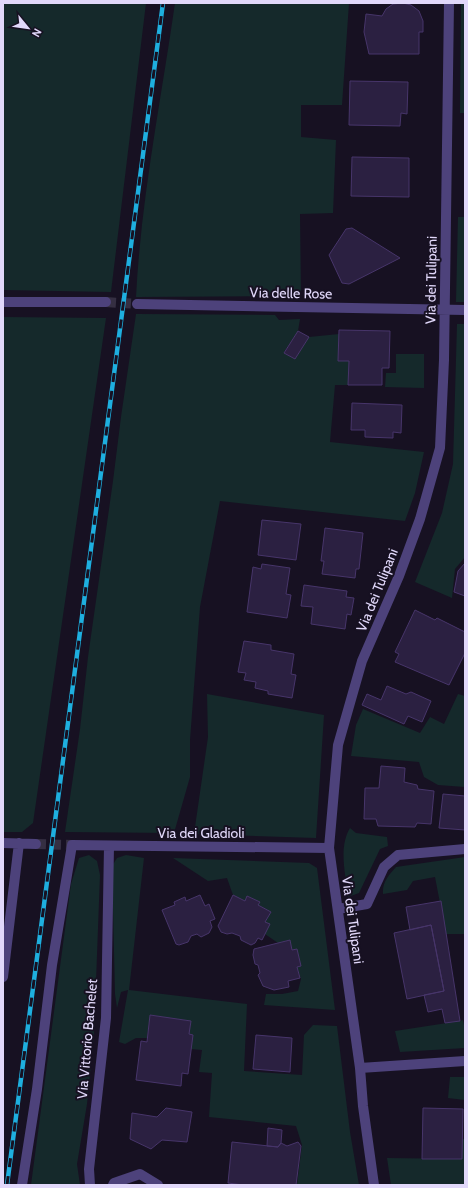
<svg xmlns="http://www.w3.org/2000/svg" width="468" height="1188" viewBox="0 0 468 1188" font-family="Cabin,sans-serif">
<rect width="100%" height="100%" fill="#171122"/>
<path fill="#15292b" d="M3,3H146L111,292L3,290Z
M175,3H349L342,105H301V137L336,140L333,213L300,214L301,296L136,297C141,198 161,101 175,3Z
M461,3H465V113H460Z
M458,217H465V302H456Z
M136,314L275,315L279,320L300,319L298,331L284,352L295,359L309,337L339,334L338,361H349L348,385H335L330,442L424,452L415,493L405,521L220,501L200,607L190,740V777L174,833L65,832L80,729L88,657L113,481L121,417Z
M3,317L106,318L33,823L22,832H3Z
M457,324H465V557L455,569L452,598L415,582L442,513L453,464Z
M396,354H424V388L385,387L386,373H396Z
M207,694L324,715L316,838L194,834L208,737Z
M458,694L465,696V787L438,785L424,777L419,762L351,756L356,725L363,709L420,733L430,717L444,724Z
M350,828L356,833L387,837L388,846L380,849L359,893L348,897C346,875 338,848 350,828Z
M89,855L97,861L100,875L94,1035L87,1104L77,1164L80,1185H31L71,884L79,858Z
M126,855L144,858L129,990L247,1004L244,1071L302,1075L304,1035L313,1025L337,1026L350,1132L359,1185H297L302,1145L296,1126L209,1117L212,1073L199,1072L202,1050L191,1049L189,1034L191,1021L150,1015L147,1038H136L125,1044L119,1042L128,990L121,992L117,1008L115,994L112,866L117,858Z
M465,857V934H446L435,877L413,881L407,890L383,894C382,882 389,875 396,867Z
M173,858L309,863L317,868L335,1010L264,1005L266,994H282L298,991L301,979L297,967L301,966L297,949L292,950L289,940L278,943L265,934V922L271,912L258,905L259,903L247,896L245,901L233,895L227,878L208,881Z
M463,1020L465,1030V1048L400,1052L395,1031L460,1021Z
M450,1077H465V1100L448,1098Z
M463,1139H465V1185H391L387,1158L461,1159Z"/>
<path fill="#2b2041" stroke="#47356a" d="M403,3L411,5L419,11L423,21V32H419V54H369L364,32L366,14L382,16L386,9L393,4Z
M350,81L408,82L407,114L401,113L400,126L349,125Z
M352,157L409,158V197L351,196Z
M352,228L400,258L349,284L342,283L329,255L346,229Z
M339,330L390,331L389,368H382V385H348L349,361H338Z
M298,331L309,337L295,359L284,353Z
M352,403L402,405L401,433L393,432V438L365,437V430H351Z
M262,520L301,524L296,560L258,555Z
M325,528L363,533L359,569H356L355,578L322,574L324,561H321Z
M465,563V596L454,592L458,571Z
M262,564L290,568L286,594L291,595L287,618L247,612L253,567L261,569Z
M304,585L347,591L346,597L354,598L351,615L347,614L345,629L311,624L313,607L301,606Z
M415,610L435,620L437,618L465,632V653L449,685L395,662L399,654L395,652Z
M244,641L271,645V650L294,654L291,674L296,675L292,698L268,694V691L255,688L256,682L244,680L246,673L238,672Z
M387,686L406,694L411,692L431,701L422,722L408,716L404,724L362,705L367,694L381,700Z
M381,766L405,768L404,782L417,785L418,789L434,791L431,824L417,823L415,827L378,826L376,819H364L365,788H379Z
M443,794L465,796V830L439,828Z
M200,895L205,906L209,904L215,919L210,921L212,927L209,933L201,937L197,934L191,936L188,942L179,945L176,944L162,910L175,905L174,902L185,897L186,901Z
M233,895L245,901L247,896L260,902L258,905L271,912L265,922L270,924L262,940L258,938L255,943L251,945L241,940L240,936L232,933L227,934L221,932L218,926Z
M441,901L460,1021L445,1023L442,1009L428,1012L424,995L444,991L431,925L410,930L406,907Z
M431,925L444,991L407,999L394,933Z
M290,940L292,950L297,949L301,966L297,967L300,978L288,981L289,987L274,990L263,986L258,975L260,973L258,965L255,964L253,955L254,949Z
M150,1015L191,1021L189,1034L193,1035L188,1074L182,1073L181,1086L136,1080L141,1041L147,1042Z
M256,1035L292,1038L290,1072L253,1069Z
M166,1108L192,1112L187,1142L162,1140L151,1149L130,1139L132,1113L157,1117Z
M423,1108L463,1109L462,1159H422Z
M268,1128L282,1130L281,1143L278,1147L267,1146Z
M232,1142L278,1147L281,1143L287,1146L298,1142L301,1146L296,1185H243L228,1183Z"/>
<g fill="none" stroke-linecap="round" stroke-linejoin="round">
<path stroke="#352f42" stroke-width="10" stroke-dasharray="10 5" stroke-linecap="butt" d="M106,302L137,304
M36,844L72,845"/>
<path stroke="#4d427b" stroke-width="10" d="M3,302H106
M137,304L465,310
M3,843L36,844
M338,909L367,904L384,867L398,855L465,849
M3,977L19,843
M360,1068L465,1061
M22,1185L37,1089L52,965L72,845L329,848
M90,1185L89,1169L106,1018L109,846
M113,1185L114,1183L140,1174L158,1185
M374,1185L363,1106L360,1068L329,848L338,745L362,661L399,576L420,519L440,448L444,360L449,3"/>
<defs>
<path id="rail" d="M7,1185L163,3"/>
</defs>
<use href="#rail" stroke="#1eafdf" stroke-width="4.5"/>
<use href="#rail" stroke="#171122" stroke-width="3" stroke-dasharray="9" stroke-linecap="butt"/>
</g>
<g text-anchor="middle" stroke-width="4" stroke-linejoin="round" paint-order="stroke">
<g font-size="14" fill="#e1d8fa" stroke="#171122">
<text transform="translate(431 280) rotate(-89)" y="5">Via dei Tulipani</text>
<text transform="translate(291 293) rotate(1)" y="5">Via delle Rose</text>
<text transform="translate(377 590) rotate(-68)" y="5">Via dei Tulipani</text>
<text x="201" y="838">Via dei Gladioli</text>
<text transform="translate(353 920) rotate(82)" y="5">Via dei Tulipani</text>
<text transform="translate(87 1039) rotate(-85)" y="5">Via Vittorio Bachelet</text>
</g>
</g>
<rect width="468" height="1188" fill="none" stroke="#e1d8fa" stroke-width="8"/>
<g transform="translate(28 28) rotate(119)" stroke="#171122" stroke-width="3" paint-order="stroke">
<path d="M0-3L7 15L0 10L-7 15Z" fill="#e1d8fa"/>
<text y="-6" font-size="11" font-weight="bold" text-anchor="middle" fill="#e1d8fa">N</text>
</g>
</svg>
